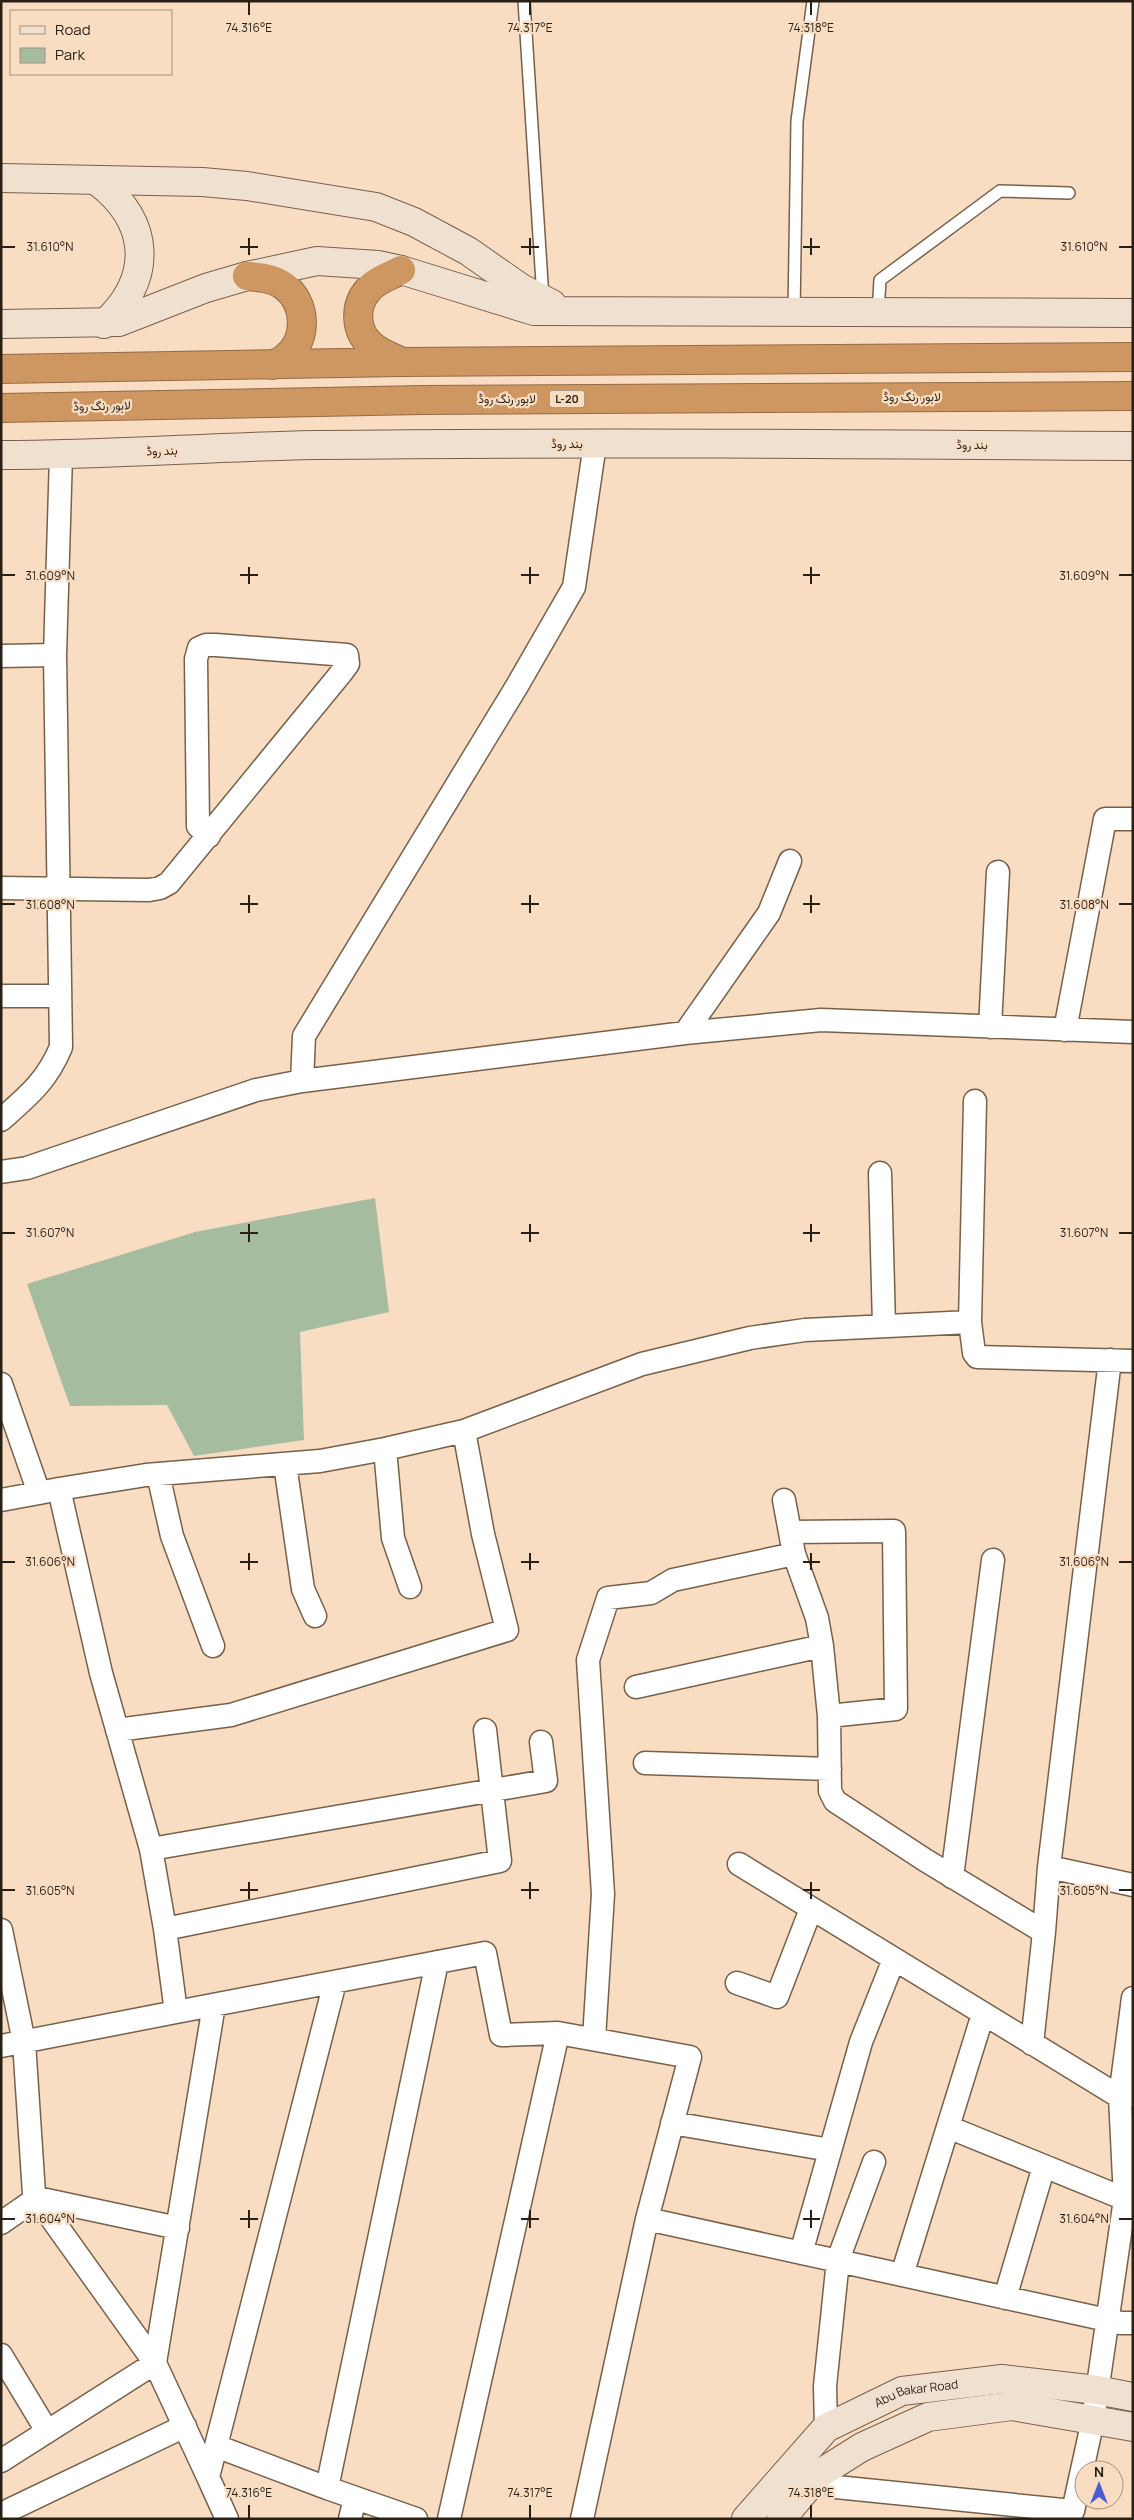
<svg xmlns="http://www.w3.org/2000/svg" width="1134" height="2520" viewBox="0 0 1134 2520" font-family="Manrope,Vazirmatn,sans-serif">
<rect width="100%" height="100%" fill="#f8ddc3"/>
<path fill="#a6bc9f" d="M375,1198L389,1312L300,1332L304,1440L194,1456L167,1405L70,1406L27,1284L195,1232Z"/>
<g fill="none" stroke-linecap="round" stroke-linejoin="round">
<defs>
<path id="lane" d="M524,1L543,299
M794,313L797,121L813,1
M878,313L880,280L1000,191L1069,193"/>
<path id="street" d="M1,656L55,655
M1,888L149,890L160,888L169,883L342,672L348,664L347,655L216,645H206L199,648L196,659L198,826L209,836
M1,996H60
M990,1027L998,872
M1065,1030L1105,819H1133
M685,1033L769,913L790,861
M302,1081L304,1036L517,686L574,587L595,444
M1,1120C28,1096 47,1081 61,1047L55,655L61,455
M1,1172L27,1168L256,1090L302,1081L685,1033L821,1020L1133,1032
M880,1173L884,1326
M970,1322L975,1101
M1,1384L39,1493L59,1489L101,1673L151,1849L165,1929L176,2012L1,2046
M385,1449L393,1538L410,1587
M285,1464L303,1589L315,1616
M158,1474L172,1536L213,1646
M59,1489L146,1475L320,1461L385,1449L464,1431L642,1364L750,1338L805,1330L970,1322L974,1353L977,1357L1133,1361
M1,1500L39,1493
M784,1500L794,1554L817,1618L822,1646L829,1716L830,1791L835,1801L925,1860L1044,1932L1049,1867L1133,1885
M790,1532L894,1531L896,1709L829,1716
M636,1687L822,1646
M117,1730L231,1715L507,1630L483,1534L464,1431
M645,1763L830,1769
M151,1849L546,1781L541,1742
M739,1864L1120,2097L1132,2096
M1049,1867L1110,1360
M952,1877L993,1560
M165,1929L500,1861L485,1730
M1,1930L24,2042L34,2194L155,2363L1,2461
M737,1983L777,1997L811,1909
M214,2005L155,2363L208,2477L335,1982
M176,2012L485,1953L501,2035L558,2033L449,2519
M558,2033L690,2057L647,2219L582,2519
M594,2039L603,1894L588,1660L608,1598L651,1593L673,1580L794,1554
M1032,2044L1044,1932
M672,2123L830,2150
M948,2127L1125,2199H1133
M647,2219L1121,2323H1133
M1,2223L37,2198L178,2228
M801,2253L861,2042L894,1959
M902,2275L983,2014
M1005,2298L1044,2166
M1,2355L47,2431
M826,2428L825,2386L838,2260L874,2162
M216,2446L327,2488
M819,2474L836,2487L1073,2511L1093,2420L1125,2199L1120,2097L1133,1998
M208,2477L227,2519
M1,2514L185,2426
M350,2519L355,2498
M416,2519L327,2488L437,1962"/>
<g id="secondary">
<path d="M1,178L202,182L247,186L376,207L414,222L468,251L521,288L552,304"/>
<path d="M97,181C151,222 154,278 104,324"/>
<path d="M1,324L119,322L206,288L247,276L317,261L378,265L401,270L534,311L1133,313"/>
<path d="M1,455C106,455 210,447 314,445C587,442 860,444 1133,446"/>
<path id="s1" d="M746,2519L826,2428L902,2391L1002,2379L1097,2390L1133,2397"/>
<path d="M781,2519L819,2474L862,2447L928,2417L1012,2406L1133,2427"/>
</g>
<path id="highway" d="M401,270C390,276 376,280 368,290C354,306 355,331 371,345C380,353 392,357 402,362
M247,276C259,277 273,278 284,286C307,303 308,340 286,357C282,361 276,363 272,365
M1,369L402,362L1133,357
M1,408L422,400L1133,396"/>
</defs>
<use href="#lane" stroke="#776049" stroke-width="14"/>
<use href="#street" stroke="#776049" stroke-width="25"/>
<use href="#secondary" stroke="#776049" stroke-width="30"/>
<use href="#highway" stroke="#946c46" stroke-width="30"/>
<use href="#lane" stroke="#fff" stroke-width="11"/>
<use href="#street" stroke="#fff" stroke-width="22"/>
<use href="#secondary" stroke="#f0e0d0" stroke-width="28"/>
<use href="#highway" stroke="#ce9661" stroke-width="28"/>
</g>
<path fill="none" stroke="#281f15" stroke-width="2" d="M249,2V15M530,2V15M811,2V15M249,238V255M530,238V255M811,238V255M2,247H15M240,247H258M521,247H539M803,247H820M1119,247H1132M249,567V584M530,567V584M811,567V584M2,575H15M240,575H258M521,575H539M803,575H820M1119,575H1132M249,895V913M530,895V913M811,895V913M2,904H15M240,904H258M521,904H539M803,904H820M1119,904H1132M249,1224V1242M530,1224V1242M811,1224V1242M2,1233H15M240,1233H258M521,1233H539M803,1233H820M1119,1233H1132M249,1553V1570M530,1553V1570M811,1553V1570M2,1562H15M240,1562H258M521,1562H539M803,1562H820M1119,1562H1132M249,1882V1899M530,1882V1899M811,1882V1899M2,1890H15M240,1890H258M521,1890H539M803,1890H820M1119,1890H1132M249,2210V2228M530,2210V2228M811,2210V2228M2,2219H15M240,2219H258M521,2219H539M803,2219H820M1119,2219H1132M249,2505V2518M530,2505V2518M811,2505V2518"/>
<g text-anchor="middle" stroke-width="4.5" stroke-linejoin="round" paint-order="stroke">
<rect fill="#f8ddc3" stroke="#665849" stroke-width="1" x="549.5" y="390.5" width="35" height="17" rx="4"/>
<g font-size="11" font-weight="bold" fill="#281f15">
<text x="567" y="403">L-20</text>
</g>
<g font-size="12" fill="#281f15" stroke="#f8ddc3">
<text x="912" y="401">لاہور رنگ روڈ</text>
<text x="507" y="403">لاہور رنگ روڈ</text>
<text transform="translate(102 406) rotate(-1)" y="4">لاہور رنگ روڈ</text>
<text x="567" y="448">بند روڈ</text>
<text x="972" y="449">بند روڈ</text>
<text transform="translate(162 451) rotate(-2)" y="4">بند روڈ</text>
<text dy="4" stroke="none"><textPath href="#s1" startOffset="219">Abu Bakar Road</textPath></text>
</g>
</g>
<g font-size="12" text-anchor="middle" fill="#281f15" stroke="#f8ddc3" stroke-width="4.5" stroke-linejoin="round" paint-order="stroke">
<text x="249" y="32">74.316°E</text>
<text x="530" y="32">74.317°E</text>
<text x="811" y="32">74.318°E</text>
<text x="50" y="251">31.610°N</text>
<text x="1084" y="251">31.610°N</text>
<text x="50" y="580">31.609°N</text>
<text x="1084" y="580">31.609°N</text>
<text x="50" y="909">31.608°N</text>
<text x="1084" y="909">31.608°N</text>
<text x="50" y="1237">31.607°N</text>
<text x="1084" y="1237">31.607°N</text>
<text x="50" y="1566">31.606°N</text>
<text x="1084" y="1566">31.606°N</text>
<text x="50" y="1895">31.605°N</text>
<text x="1084" y="1895">31.605°N</text>
<text x="50" y="2223">31.604°N</text>
<text x="1084" y="2223">31.604°N</text>
<text x="249" y="2497">74.316°E</text>
<text x="530" y="2497">74.317°E</text>
<text x="811" y="2497">74.318°E</text>
</g>
<rect width="1134" height="2520" fill="none" stroke="#281f15" stroke-width="5"/>
<rect x="10" y="10" width="162" height="65" fill="#f8ddc3" stroke="#a5917d"/>
<rect x="20" y="26" width="25" height="8" fill="#f0e0d0" stroke="#a5917d"/>
<text x="55" y="35" font-size="15" fill="#281f15">Road</text>
<rect x="20" y="48" width="25" height="15" fill="#a6bc9f" stroke="#a5917d"/>
<text x="55" y="60" font-size="15" fill="#281f15">Park</text>
<g transform="translate(1099 2485)"><circle r="24" fill="#f8ddc3" stroke="#a5917d"/>
<path d="M0-4L9 19L0 12L-9 19Z" fill="#4e5cd2"/>
<text y="-8" font-size="14" font-weight="bold" text-anchor="middle" fill="#281f15">N</text>
</g>
</svg>
